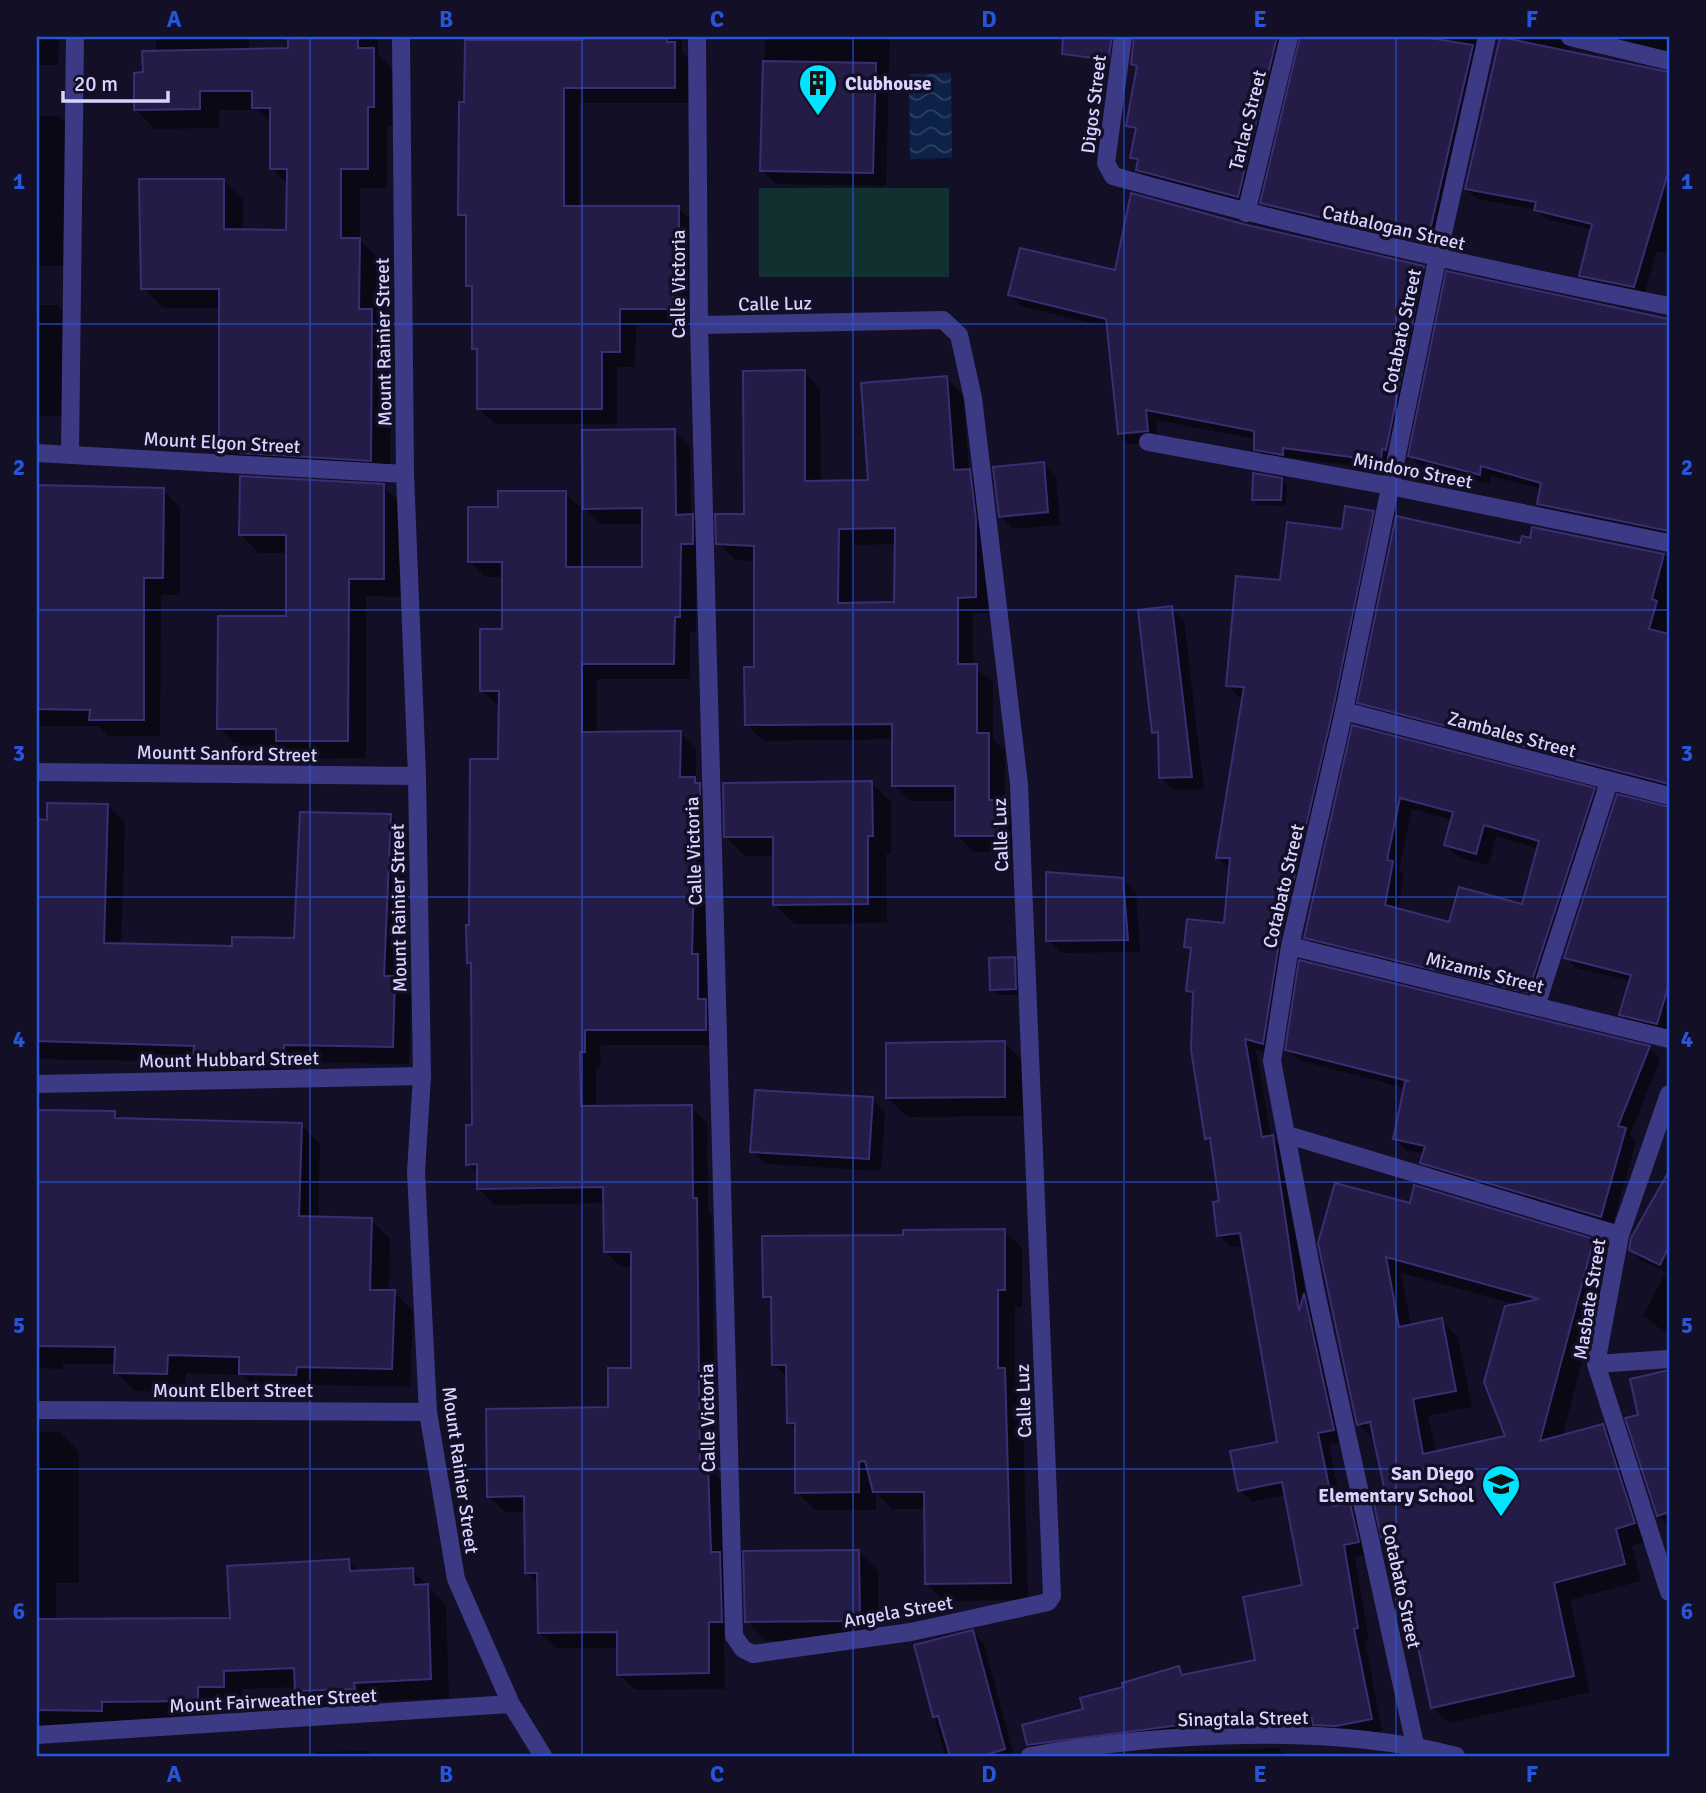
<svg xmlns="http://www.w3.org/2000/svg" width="1706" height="1793" viewBox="0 0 1706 1793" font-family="Signika,sans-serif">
<defs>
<pattern id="water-waves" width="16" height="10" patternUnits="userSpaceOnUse" patternTransform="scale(1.75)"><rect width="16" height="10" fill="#0c2248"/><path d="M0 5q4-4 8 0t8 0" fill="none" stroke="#2f4163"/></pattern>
</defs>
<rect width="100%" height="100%" fill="#130f26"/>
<path fill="#12302f" d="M759,188H949V277H759Z"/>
<path fill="url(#water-waves)" d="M951,73L952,158L910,159L909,74Z"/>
<path fill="#0007" fill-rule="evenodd" d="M37,37H59L58,65H37Z
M156,37H249V50H290V37H378V54L393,70V126H387V188H360V240L379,259L378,318L391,331L390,480L240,466L221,446V308H163L143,288L224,181L243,200V231H288V185L271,168L272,125L257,110H219V128L155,129L135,109L145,74L156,52Z
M584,37H682V52L690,60V103H579V208H678L694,223V271H689L688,324H636L635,367H617V424H495L479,409V354L474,349V291L468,285V222L460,214L584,42Z
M765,37H890L886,186L776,184L762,170Z
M1141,37H1295L1248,207L1148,180L1138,170L1139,164L1132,157L1137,134L1128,125L1139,67L1135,63Z
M1302,37H1496L1489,39L1437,252L1272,213L1262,203Z
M1499,37H1579L1572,39L1570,50L1669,74V254L1656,251L1644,297L1591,286L1581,276L1592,230L1546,219L1537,210L1477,199L1466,189Z
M1589,37H1669V56Z
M37,116H59L76,133V266H37Z
M1242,226L1423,267L1434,278L1391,471L1293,458V465L1266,460L1255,449L1256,439L1156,420L1158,441L1130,445L1119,434L1108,327L1021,306L1010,295L1116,272Z
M1448,273L1669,321V539L1549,514L1539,504L1542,489L1491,476L1489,484L1420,466L1410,455Z
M37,305H58L75,321V416H37Z
M804,372L820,388L821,482H870L947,378L963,395L969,470L986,487L992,613H973V666L993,682V739L1005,751V810L1014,819V851L974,852L957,835V801H910L894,785L893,739L763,741L747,724L756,669V561L735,560L718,543L746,516ZM897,544L896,604H854V545Z
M674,431L690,447L691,516L708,532L709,559H696V632H690V679H597V733H680L696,749V781L715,801L707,966L714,972L722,1045H600L601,1067H596V1108L691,1107L707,1123L708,1211L712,1216L715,1474L724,1483L737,1637H724L725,1689L635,1690L619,1674V1648H555L539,1632V1585L527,1572L526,1512H505L489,1496L610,1408L632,1370L633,1267H621L605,1251V1203L495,1205L479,1189V1175L468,1164L474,1127L473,968L468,963L500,760V707L481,691L503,631L504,577H485L469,561L500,509L565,493L582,509L581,569H644V524H601L585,508Z
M1043,464L1056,477L1060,525L1013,529L1000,516Z
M1281,479L1287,486L1286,506L1259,505L1253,499Z
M383,486L401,504V597L366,596V758L296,759L284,746H237L219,728L287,618V553H259L241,535Z
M163,490L180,507V595H161L160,736H108L98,726H37V621Z
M1373,513L1385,525L1275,1055L1256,1050L1271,1137L1284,1149L1306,1297L1316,1307L1345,1441L1329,1444L1341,1506L1350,1505L1362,1517L1370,1554L1355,1557L1369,1640L1365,1641L1382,1731L1349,1737L1256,1735L1041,1756L1029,1744L1125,1689L1154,1677V1674L1179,1667L1187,1676L1257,1662L1304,1586L1286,1495L1252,1502L1240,1490L1279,1443L1244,1246L1231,1247L1219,1236L1221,1203L1213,1145L1206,1138L1194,997L1188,991L1192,953L1185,946L1226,925L1230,870L1218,857L1245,697H1239L1228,685L1281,582L1344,531Z
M1533,529L1669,555V791L1370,712L1359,702L1521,545L1531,540Z
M1171,608L1184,621L1204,789L1173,790L1161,777L1160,738L1154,732Z
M1354,727L1594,790L1606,802L1540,1004L1318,949L1306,937ZM1412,809L1453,820L1446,845L1458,857L1488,865L1496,836L1539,849L1523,907L1450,924L1398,910L1404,875L1399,870Z
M871,783L891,802V854H886L887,923L795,924L775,905V856H745L726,837Z
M1618,796L1669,808L1667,1034L1632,1025L1621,1015L1631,981L1576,968L1566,957Z
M108,805L125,823L121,945L233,947L296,940L390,816L408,833L401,985L411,995L409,1064L300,1062V1078L212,1077L197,1062L37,1059V821H49Z
M1123,880L1136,893L1140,952L1061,953L1048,940Z
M1014,959L1020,965L1021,995H998L992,989Z
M1301,962L1650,1048L1660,1059L1630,1135L1636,1141L1612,1227L1433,1174L1422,1162L1425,1154L1406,1150L1395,1139L1405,1088L1298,1060L1287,1049Z
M1004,1043L1024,1062V1116L907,1117L887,1097Z
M872,1099L885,1112L881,1171L765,1164L752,1151Z
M115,1113L122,1120L301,1125L320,1144L318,1219L371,1220L390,1239L389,1292H394L413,1311L410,1387L315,1385L314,1393L259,1392L242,1375L186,1373L185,1392L134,1391L116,1372V1364H63V1369L37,1368V1120Z
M1669,1175V1335L1643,1316L1666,1272L1641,1260L1631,1250L1633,1239Z
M1411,1205L1593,1241L1610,1257L1562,1437L1603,1426L1619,1443L1650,1540L1632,1546L1641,1581L1570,1600L1590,1692L1449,1723L1432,1707L1400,1554L1383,1537L1388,1497L1375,1441L1358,1424L1320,1243ZM1401,1273L1519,1305L1507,1437L1436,1453L1428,1416L1472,1407L1458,1337L1441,1320L1411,1326Z
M1004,1231L1022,1248V1307H1015V1381L1022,1388L1028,1600L944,1601L926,1583V1509H892L876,1493V1510H815L797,1492V1431L788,1422V1379L774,1364L773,1305L764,1296L905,1236Z
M1669,1371V1525H1668L1658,1515L1632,1381Z
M37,1432H60L79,1451V1583H56V1620L231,1619L348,1561L359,1572L412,1570L446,1605L449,1698L372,1701V1707L315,1709L296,1687L242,1689V1705H216V1719L120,1720V1729L37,1728Z
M859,1552L878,1571V1640L766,1641L747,1621Z
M973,1632L984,1644L1014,1756H945L916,1646Z
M1278,1748L1286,1756H1151L1152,1753Z
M368,1751L373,1756H317V1752Z"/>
<path fill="#241b47" stroke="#3b2d73" stroke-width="2" fill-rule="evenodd" d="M288,37H358V48H374V107H368V169H341V238H360L359,309H372L371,461L240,453V447H219V289H141L139,179H224V229L286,230L287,169H270V108H252V91H200V109L134,110V73L143,72L142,51L288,48Z
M582,37H667V42H675V88H564V206H679V256H674L673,309H620V352H602V409H477V349H472V286H466V215H458L459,102H464L465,40H582Z
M1063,37H1112L1108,60L1062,54Z
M1134,37H1277L1238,197L1136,170L1138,159L1130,158L1136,128L1126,126L1137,66L1131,64Z
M1300,37H1423L1473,45L1427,243L1260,203Z
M1500,37L1669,72V169L1634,287L1579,276L1592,224L1534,210L1536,202L1465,189Z
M763,61L876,63L873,173L760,171Z
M1131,193L1243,224L1424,266L1386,450L1382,449L1381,461L1283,448V455L1254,450V431L1146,410L1148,431L1118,434L1106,319L1008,295L1020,248L1115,270Z
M1446,271L1669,319V531L1537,504L1541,483L1481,466L1480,475L1408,456Z
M805,370V481L868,480L861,383L947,376L954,470L970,469L976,519V597L958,598V664H977V733H989V800H998V836H955V786H892V724L745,725L744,667H754V546L716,544L715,514H744L743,371ZM895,528L894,602L838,603L839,529Z
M675,429L676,515L693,514V544H681L680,617H675L674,664H582V732L681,731L680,777H695V783H700L701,838H695L692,954H698V999H706V1030H585V1052H580L581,1106L692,1105L693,1198H697L700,1465H708L711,1552H720L722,1622H709V1673L617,1675V1632L538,1633L537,1573H525L524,1496L487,1497L486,1409L608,1407V1368H631V1252H604L603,1187L477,1189V1164L466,1165V1125H472L471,963H467L466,925H469L470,759H498L499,691H480V629H502V562H468V507H498V491H566V567H642V508L583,509L582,430Z
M1044,462L1048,512L999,517L993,467Z
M1253,473L1282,478L1281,500H1252Z
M240,476L384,484V579H349L348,741H276V729H217L218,616H286V535H239Z
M37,485L164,488L163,578H144V720H89L90,710L37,709Z
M1345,506L1374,511L1333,709L1279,943L1263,1044L1245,1039L1262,1137L1273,1135L1299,1311L1304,1293L1334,1430L1318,1433L1333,1506L1350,1503L1359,1542L1344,1545L1358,1628L1354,1629L1372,1719L1336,1726L1313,1725L1311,1715L1271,1723L1270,1717L1238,1724L1204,1725L1203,1722L1027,1745L1022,1725L1083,1709L1080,1698L1123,1687L1122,1683L1179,1666L1182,1675L1255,1660L1243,1597L1302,1585L1282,1482L1238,1491L1230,1451L1277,1442L1240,1233L1217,1236L1213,1202L1219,1201L1210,1138L1205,1139L1191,1050L1193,992L1186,991L1191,948L1184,947L1187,919L1224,923L1230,858H1216L1244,687L1226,686L1236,576L1280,580L1287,522L1342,529Z
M1396,516L1520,543L1522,536L1530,538L1532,527L1664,554L1652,599L1657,601L1649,629L1669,634V784L1357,703Z
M1172,606L1185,716L1192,777L1159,778L1158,732L1152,733L1142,646L1138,610Z
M1352,725L1595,788L1528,993L1304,938ZM1400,798L1453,812L1444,845L1476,854L1484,825L1539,841L1522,904L1459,887L1449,922L1385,905L1393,861L1387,860Z
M872,781L873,836H868V904L773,905V837H724L723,783Z
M1617,794L1669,807V984L1657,1024L1619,1015L1631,975L1564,958Z
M47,803L108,804L104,943L232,946V937L294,938L300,812L391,814L384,976H395L393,1047L284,1045L283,1062L193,1060L194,1046L37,1041V819L47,820Z
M1046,872L1123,878L1128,940L1046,941Z
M1015,957L1016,989L990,990L989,958Z
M1299,960L1650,1046L1618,1126L1626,1128L1601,1217L1420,1163L1425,1146L1393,1139L1405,1082L1408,1081L1285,1050Z
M1005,1041V1097L886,1098V1043Z
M755,1090L873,1097L869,1159L750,1152Z
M37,1110L115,1111V1118L302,1123L299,1216L372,1218L370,1290H395L392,1369L297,1367L296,1375L239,1374V1357L168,1355L167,1374L114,1373L115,1347L37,1346Z
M1669,1171V1246L1660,1265L1629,1250L1631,1238Z
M1335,1183L1410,1203L1414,1185L1594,1239L1540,1441L1603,1424L1635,1523L1616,1529L1625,1564L1554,1583L1574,1676L1431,1708L1394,1535L1381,1538L1373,1498L1386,1496L1370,1422L1357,1425L1318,1243ZM1386,1257L1539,1299L1505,1306L1484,1382L1505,1436L1423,1454L1413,1399L1456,1391L1442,1318L1399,1327Z
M1005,1229V1290H998V1368H1005L1011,1583L925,1584L924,1492H873L865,1461L859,1462V1492L795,1493V1423H787L786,1365H772L771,1297H763L762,1236L903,1235V1230Z
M1669,1370V1512L1657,1516L1625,1418L1638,1415L1630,1379Z
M859,1550L860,1621L745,1622L743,1551Z
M349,1559L350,1571L413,1568L414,1585L428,1584L431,1679L354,1683L355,1689L295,1691L294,1668L224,1671V1687H198V1701L102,1702V1711L37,1710V1619L230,1618L227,1566Z
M973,1630L1005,1749L983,1756H950L938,1716L933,1717L914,1645Z"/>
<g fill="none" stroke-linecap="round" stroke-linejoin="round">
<path stroke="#3d3a85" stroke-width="18" d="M1536,1006L1609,782"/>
<path stroke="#3d3a85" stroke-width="18" d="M401,37L405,474L417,776L422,1076L416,1172L428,1412L456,1579L511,1704L543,1756
M697,37L699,325L734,1636L743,1649L753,1654L911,1632L1048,1602L1052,1596L1019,784L973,398L959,335L943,320L699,325
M1123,37L1106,163L1113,176C1297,227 1482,269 1669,306
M1570,37L1669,61
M1246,213L1289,37
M1148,442L1390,486L1669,543
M37,453L405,474
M70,454L75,37
M1344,711L1669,796
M37,772L417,776
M1290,946L1669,1039
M37,1084L422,1076
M1669,1094L1620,1235L1596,1364L1669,1592
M1288,1135L1620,1235
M1596,1364L1669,1359
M37,1410L428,1412
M37,1735L511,1704
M1415,1745L1315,1288L1272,1061L1290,946L1344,711L1437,260L1487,37
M1030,1756C1158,1733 1330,1723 1456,1756"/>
</g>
<path fill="none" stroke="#2655da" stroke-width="2" stroke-opacity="0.55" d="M310,37V1756M582,37V1756M853,37V1756M1124,37V1756M1396,37V1756M37,324H1669M37,610H1669M37,897H1669M37,1182H1669M37,1469H1669"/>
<defs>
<symbol id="building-pin" viewBox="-11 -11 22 30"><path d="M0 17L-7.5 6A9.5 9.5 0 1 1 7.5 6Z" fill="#00e5ff" stroke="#130f26"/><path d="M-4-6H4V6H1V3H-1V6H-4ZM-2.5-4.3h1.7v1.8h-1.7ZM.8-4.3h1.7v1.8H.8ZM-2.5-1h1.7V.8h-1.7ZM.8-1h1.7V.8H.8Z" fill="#111"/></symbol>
<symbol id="school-pin" viewBox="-11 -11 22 30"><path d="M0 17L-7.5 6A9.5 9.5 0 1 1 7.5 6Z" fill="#00e5ff" stroke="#130f26"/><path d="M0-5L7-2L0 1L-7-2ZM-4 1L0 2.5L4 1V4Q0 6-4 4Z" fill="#111"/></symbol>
</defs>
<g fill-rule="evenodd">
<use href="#building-pin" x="796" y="61" width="44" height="60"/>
<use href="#school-pin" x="1479" y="1462" width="44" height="60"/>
</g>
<g text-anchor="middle" stroke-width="7" stroke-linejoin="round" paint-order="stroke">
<g font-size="19" font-weight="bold" fill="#d9d4ff" stroke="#130f26" text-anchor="start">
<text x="845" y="90">Clubhouse</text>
<text x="1474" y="1480" text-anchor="end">San Diego<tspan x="1474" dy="22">Elementary School</tspan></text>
</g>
<g font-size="19" fill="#d9d4ff" stroke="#130f26">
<text transform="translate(1093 104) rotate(-83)" y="7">Digos Street</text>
<text transform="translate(1247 120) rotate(-76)" y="7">Tarlac Street</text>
<text transform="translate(1394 227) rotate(13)" y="7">Catbalogan Street</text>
<text transform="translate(678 284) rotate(-90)" y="7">Calle Victoria</text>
<text transform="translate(775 303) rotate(-1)" y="7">Calle Luz</text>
<text transform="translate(1401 331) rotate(-78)" y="7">Cotabato Street</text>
<text transform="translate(383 342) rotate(-91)" y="7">Mount Rainier Street</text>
<text transform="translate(222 442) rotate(3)" y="7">Mount Elgon Street</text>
<text transform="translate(1413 470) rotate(11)" y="7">Mindoro Street</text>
<text transform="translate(1512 734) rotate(15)" y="7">Zambales Street</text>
<text transform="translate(227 753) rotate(1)" y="7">Mountt Sanford Street</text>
<text transform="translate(1000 835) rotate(-92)" y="7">Calle Luz</text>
<text transform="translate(693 851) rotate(-92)" y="7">Calle Victoria</text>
<text transform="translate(1283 886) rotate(-77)" y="7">Cotabato Street</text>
<text transform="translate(398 908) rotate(-91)" y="7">Mount Rainier Street</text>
<text transform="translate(1485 972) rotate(14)" y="7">Mizamis Street</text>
<text transform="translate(229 1059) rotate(-1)" y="7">Mount Hubbard Street</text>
<text transform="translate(1589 1299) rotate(-81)" y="7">Masbate Street</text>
<text x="233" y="1397">Mount Elbert Street</text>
<text transform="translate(1023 1401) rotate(-92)" y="7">Calle Luz</text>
<text transform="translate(707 1418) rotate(-91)" y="7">Calle Victoria</text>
<text transform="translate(461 1470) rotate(82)" y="7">Mount Rainier Street</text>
<text transform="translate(1402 1586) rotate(78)" y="7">Cotabato Street</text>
<text transform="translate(898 1611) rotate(-10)" y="7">Angela Street</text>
<text transform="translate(273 1700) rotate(-3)" y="7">Mount Fairweather Street</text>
<text transform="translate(1243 1718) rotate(-1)" y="7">Sinagtala Street</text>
</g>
</g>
<rect width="1706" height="1793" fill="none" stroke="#130f26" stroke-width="77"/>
<path d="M63 91v10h105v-10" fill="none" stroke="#d9d4ff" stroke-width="3.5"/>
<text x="74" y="91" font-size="21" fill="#d9d4ff" stroke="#130f26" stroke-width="5" paint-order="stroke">20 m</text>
<rect x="38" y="38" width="1630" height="1717" fill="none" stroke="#2655da" stroke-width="2.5"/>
<g font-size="23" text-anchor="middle" font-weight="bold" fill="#2655da">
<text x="174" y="27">A</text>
<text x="446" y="27">B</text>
<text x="717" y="27">C</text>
<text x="989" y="27">D</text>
<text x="1260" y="27">E</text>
<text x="1532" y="27">F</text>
<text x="19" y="189">1</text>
<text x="1687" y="189">1</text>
<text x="19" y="475">2</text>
<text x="1687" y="475">2</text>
<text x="19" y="761">3</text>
<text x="1687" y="761">3</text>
<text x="19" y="1047">4</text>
<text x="1687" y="1047">4</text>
<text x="19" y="1333">5</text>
<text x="1687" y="1333">5</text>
<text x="19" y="1619">6</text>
<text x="1687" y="1619">6</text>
<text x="174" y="1782">A</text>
<text x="446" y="1782">B</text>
<text x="717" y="1782">C</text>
<text x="989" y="1782">D</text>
<text x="1260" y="1782">E</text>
<text x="1532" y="1782">F</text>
</g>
</svg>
